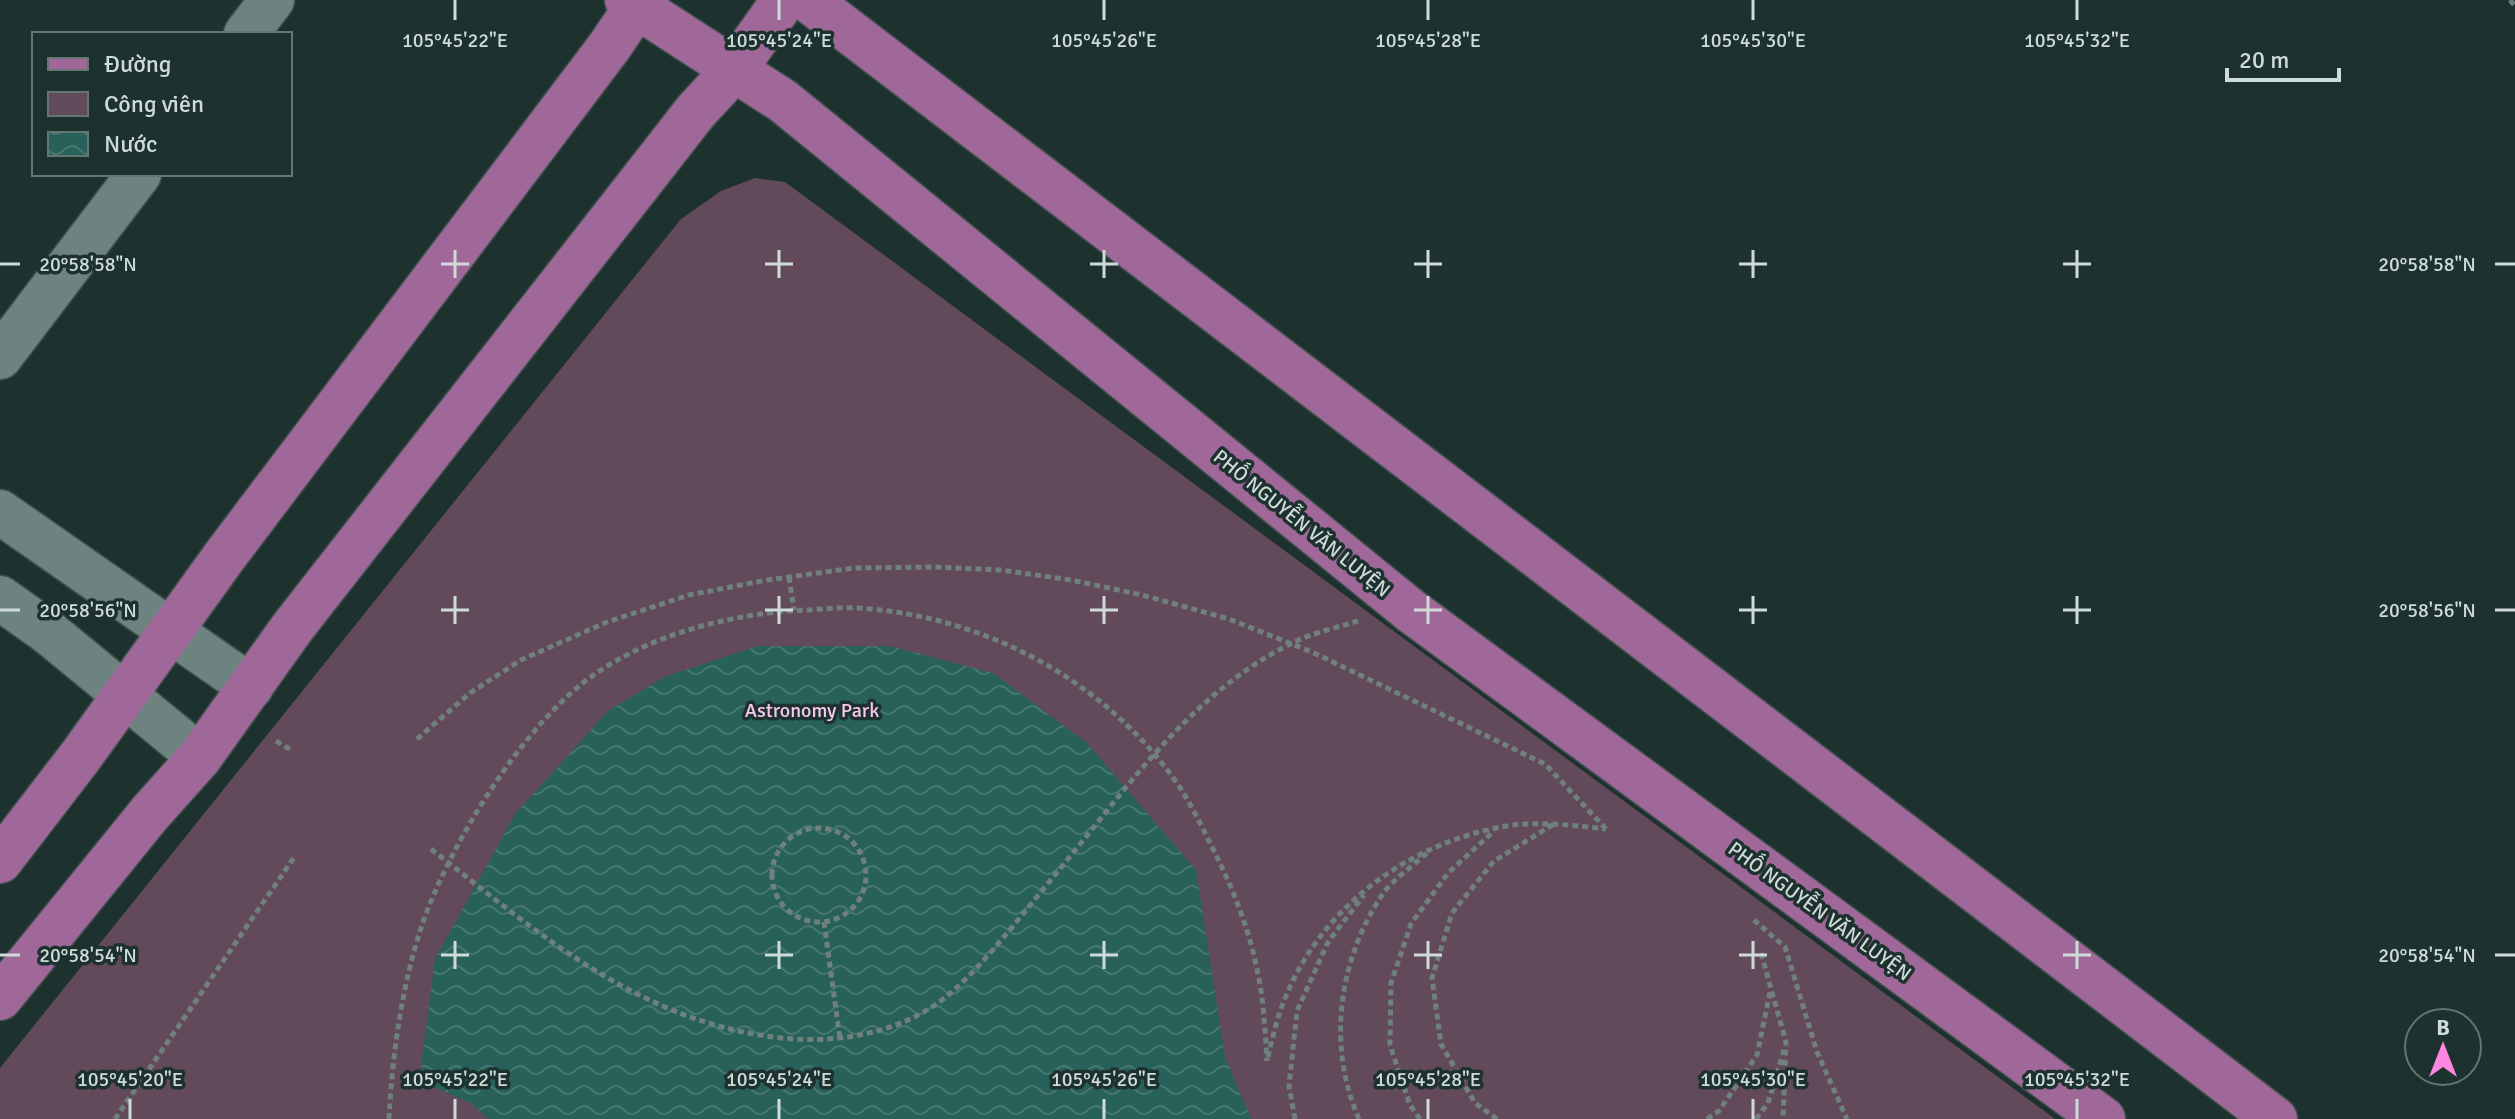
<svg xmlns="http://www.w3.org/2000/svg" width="2515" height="1119" viewBox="0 0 2515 1119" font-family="Signika,sans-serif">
<defs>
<pattern id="water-waves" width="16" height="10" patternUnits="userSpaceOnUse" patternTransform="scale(2)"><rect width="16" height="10" fill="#28615a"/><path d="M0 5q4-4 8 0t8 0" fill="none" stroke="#467771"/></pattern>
</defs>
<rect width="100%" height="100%" fill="#1d322f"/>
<path fill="#624a5b" d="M755,178L785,182L2055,1119H0V1068L681,219L721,191Z"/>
<path fill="url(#water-waves)" d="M758,646H890L993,673L1087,743L1196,870L1225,1057L1251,1119H488L471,1103L419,1081L435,959L515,814L608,711L664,677Z"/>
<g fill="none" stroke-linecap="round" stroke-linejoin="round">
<defs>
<path id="minor" d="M246,34L272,0
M0,357L139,174
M0,512L251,687
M0,598L48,632L200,757"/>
<path id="major" d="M627,0L783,101L1411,611L2103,1119
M808,0L2275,1119
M0,861L80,757L224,557L609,47L641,0
M0,998L150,813L200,757L292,628L696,111L734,70L784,0"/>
</defs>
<use href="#minor" stroke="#3e4f4d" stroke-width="47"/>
<use href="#major" stroke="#3e4f4d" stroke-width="47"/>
<path stroke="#6f807d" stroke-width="5" stroke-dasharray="6 4" stroke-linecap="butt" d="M2510,0L2515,6
M789,577L794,610
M417,739L470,693L521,660L607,622L689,595L767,580L854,568L933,567L1001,570L1071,580L1142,595L1229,619L1312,652L1545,764L1607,830
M276,741L293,751
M772 875a47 47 0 1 1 94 0a47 47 0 1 1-94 0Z
M431,849C542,936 646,1028 793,1039C845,1042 899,1032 942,1000C969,979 991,952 1013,926C1041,892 1069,858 1097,823C1152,754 1209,685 1290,644C1311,633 1336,628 1358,621
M1754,920L1785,947L1817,1052L1847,1119
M824,922L840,1039
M1761,953L1786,1042L1783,1119
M1268,1057C1272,1041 1275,1025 1281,1009C1314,915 1399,848 1496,828C1532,820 1570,825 1606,829
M115,1119L295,856
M389,1119C392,1056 402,985 422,925C449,846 520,730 588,679C649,634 732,613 807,610C824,609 842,607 858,608C986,616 1106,681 1179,786C1192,806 1203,829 1214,851C1233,889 1250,931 1258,974C1264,1002 1265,1032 1267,1061
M1295,1119L1289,1086L1297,1011L1328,942L1364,895
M1359,1119C1327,1047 1338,961 1382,895C1393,879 1413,866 1427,853
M1420,1119L1410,1105L1390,1045L1391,983L1411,924L1448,873L1494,831
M1497,1119L1475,1103L1441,1044L1432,978L1452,913L1494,861L1554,824
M1707,1119L1719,1111L1757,1055L1770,992
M1756,1119L1768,1103L1784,1050"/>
<use href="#minor" stroke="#6c837f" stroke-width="44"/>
<use href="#major" stroke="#a06899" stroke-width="44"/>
</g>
<path fill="none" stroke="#cfdbd9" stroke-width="3" d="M455,0V20M779,0V20M1104,0V20M1428,0V20M1753,0V20M2077,0V20M455,250V278M779,250V278M1104,250V278M1428,250V278M1753,250V278M2077,250V278M0,264H20M441,264H469M765,264H793M1090,264H1118M1414,264H1442M1739,264H1767M2063,264H2091M2495,264H2515M455,596V624M779,596V624M1104,596V624M1428,596V624M1753,596V624M2077,596V624M0,610H20M441,610H469M765,610H793M1090,610H1118M1414,610H1442M1739,610H1767M2063,610H2091M2495,610H2515M455,941V969M779,941V969M1104,941V969M1428,941V969M1753,941V969M2077,941V969M0,955H20M441,955H469M765,955H793M1090,955H1118M1414,955H1442M1739,955H1767M2063,955H2091M2495,955H2515M130,1099V1119M455,1099V1119M779,1099V1119M1104,1099V1119M1428,1099V1119M1753,1099V1119M2077,1099V1119"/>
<g text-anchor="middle" stroke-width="7" stroke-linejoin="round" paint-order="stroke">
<g font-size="20" fill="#cfdbd9" stroke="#1d322f">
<text transform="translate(1302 523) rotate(39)" y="7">PHỐ NGUYỄN VĂN LUYỆN</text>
<text transform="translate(1820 911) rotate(36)" y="7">PHỐ NGUYỄN VĂN LUYỆN</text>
</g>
<g font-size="20" fill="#fac8ec" stroke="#1d322f">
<text x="812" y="717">Astronomy Park</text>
</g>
</g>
<g font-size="20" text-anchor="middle" fill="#cfdbd9" stroke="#1d322f" stroke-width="7" stroke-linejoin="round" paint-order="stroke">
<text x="455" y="47">105°45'22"E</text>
<text x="779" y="47">105°45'24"E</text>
<text x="1104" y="47">105°45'26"E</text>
<text x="1428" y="47">105°45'28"E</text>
<text x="1753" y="47">105°45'30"E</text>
<text x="2077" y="47">105°45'32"E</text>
<text x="88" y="271">20°58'58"N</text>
<text x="2427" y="271">20°58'58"N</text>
<text x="88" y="617">20°58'56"N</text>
<text x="2427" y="617">20°58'56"N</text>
<text x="88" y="962">20°58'54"N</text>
<text x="2427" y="962">20°58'54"N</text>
<text x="130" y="1086">105°45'20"E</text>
<text x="455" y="1086">105°45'22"E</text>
<text x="779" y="1086">105°45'24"E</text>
<text x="1104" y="1086">105°45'26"E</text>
<text x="1428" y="1086">105°45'28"E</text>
<text x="1753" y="1086">105°45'30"E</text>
<text x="2077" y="1086">105°45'32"E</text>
</g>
<rect x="32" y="32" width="260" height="144" fill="#1d322f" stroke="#647673" stroke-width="2"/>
<rect x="48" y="58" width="40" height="12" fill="#a06899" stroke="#647673" stroke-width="2"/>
<text x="104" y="72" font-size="24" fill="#cfdbd9">Đường</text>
<rect x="48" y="92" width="40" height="24" fill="#624a5b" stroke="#647673" stroke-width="2"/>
<text x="104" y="112" font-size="24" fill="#cfdbd9">Công viên</text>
<rect x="48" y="132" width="40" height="24" fill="url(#water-waves)" stroke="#647673" stroke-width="2"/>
<text x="104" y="152" font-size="24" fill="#cfdbd9">Nước</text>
<g transform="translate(2443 1047)"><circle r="38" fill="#1d322f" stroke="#647673" stroke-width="2"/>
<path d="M0-6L14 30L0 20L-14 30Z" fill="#fd86e1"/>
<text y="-12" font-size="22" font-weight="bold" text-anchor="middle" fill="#cfdbd9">B</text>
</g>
<path d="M2227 68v12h112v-12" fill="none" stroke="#cfdbd9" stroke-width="4"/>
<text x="2239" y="68" font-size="24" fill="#cfdbd9" stroke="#1d322f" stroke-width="6" paint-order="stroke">20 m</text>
</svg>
